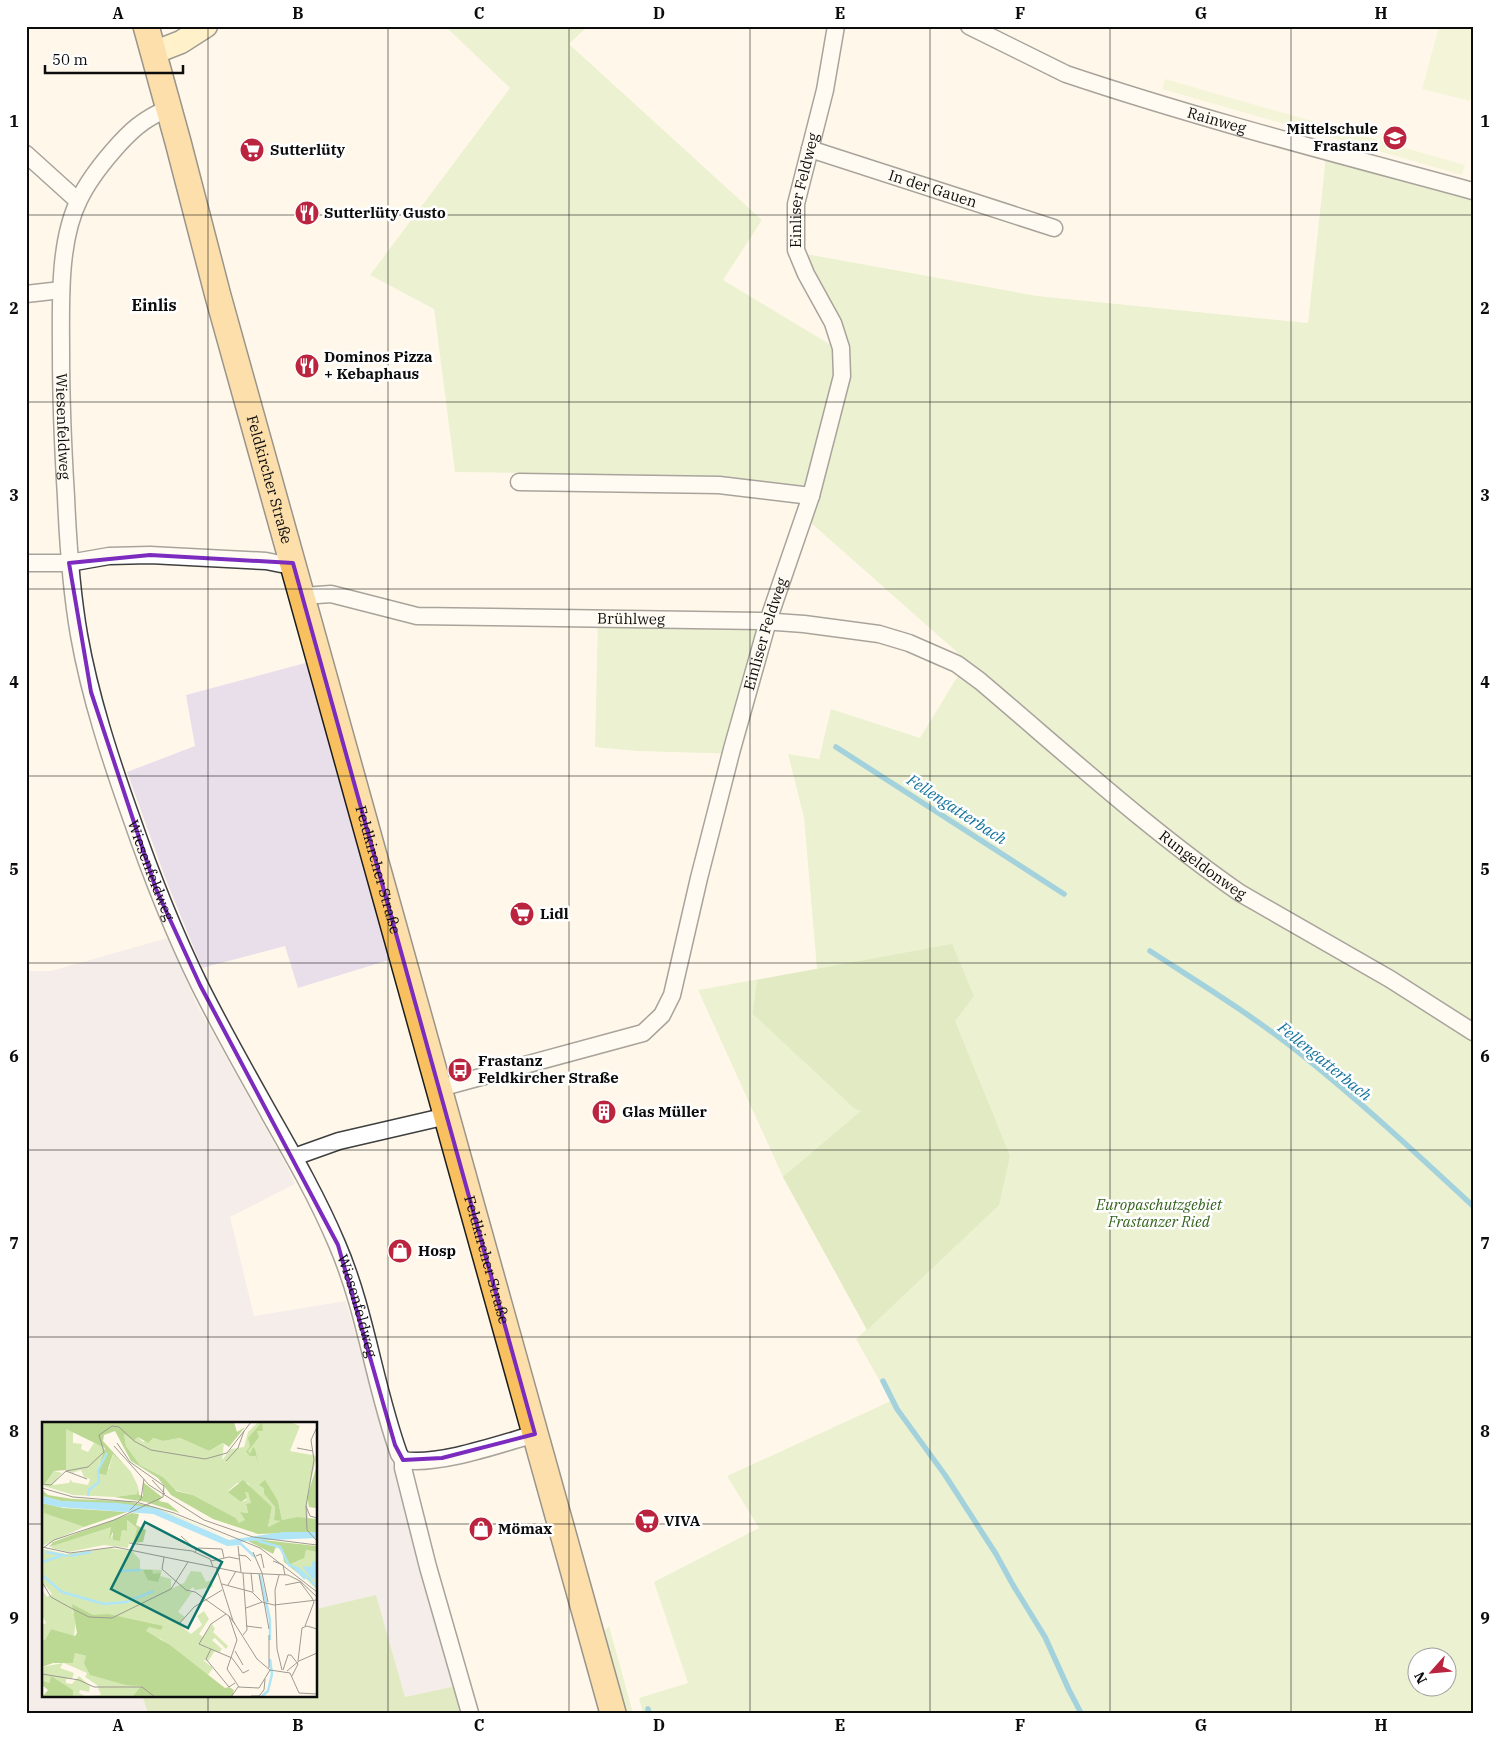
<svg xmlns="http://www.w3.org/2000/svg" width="1499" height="1739" viewBox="0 0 1499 1739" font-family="'IBM Plex Serif',serif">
<rect width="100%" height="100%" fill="#fff8ea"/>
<path fill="#e8dfeb" d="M309,662L389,960L298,988L285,946L202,968L166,880L127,772L195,746L186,695Z
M168,938L196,1003L284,1161L295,1184L230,1217L254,1316L346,1301L456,1686L405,1697L376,1595L316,1609V1423H44V1695H142L148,1713H26V971H51Z"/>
<path fill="#d6e9b4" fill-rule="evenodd" d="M445,26H588L569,44L762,220L723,280L851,357L806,254L1037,296L1308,323L1326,156L1473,198V1713H643L639,1698L688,1683L654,1582L759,1528L727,1476L891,1401L856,1339L867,1329L783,1177L698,990L817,969L804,818L788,754L819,759L831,709L920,738L967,661L810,522L818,490L723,476L455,472L434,309L370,275L510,88ZM1416,1656H1446V1686H1416Z
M780,611L741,754L637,751L595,747L598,614Z
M609,1626L633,1713H625L602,1634Z"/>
<path fill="#bcd994" d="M952,944L974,996L955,1021L1010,1156L999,1205L867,1330L783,1177L861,1111L855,1109L753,1014L757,980Z
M376,1595L405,1697L456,1686L463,1713H148L142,1695H316V1609Z"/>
<path fill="#e7f0c6" d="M1439,26H1473V90L1470,101L1422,89Z
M1165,79L1465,165L1462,175L1162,89Z"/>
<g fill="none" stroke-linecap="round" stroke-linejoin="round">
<path stroke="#36a5cd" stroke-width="5.5" d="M836,747L1064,894
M1150,951C1201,984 1253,1016 1301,1054C1361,1102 1417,1154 1473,1206
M883,1381L897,1409L945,1475L996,1554L1013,1585L1045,1637L1069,1690L1081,1713
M648,1709L649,1713"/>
<defs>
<g id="street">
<path id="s1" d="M969,26L1066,74C1200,119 1337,154 1473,191"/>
<path id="s2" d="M169,108C143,119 130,131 112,152C100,166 87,183 79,200C58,242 61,305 61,351C61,400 63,449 66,497C68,544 71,589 79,635C90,697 110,758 131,817C151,875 173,931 200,986C222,1030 246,1072 270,1115C294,1157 318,1199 337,1244C366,1311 374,1385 399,1454L403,1460C438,1466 500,1444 535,1434"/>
<path id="s3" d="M810,149L1054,228"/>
<path d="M26,154L78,201"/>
<path d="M26,294L61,290"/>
<path d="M519,482L719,485L811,496"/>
<path d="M26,563H69L109,556L150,555L266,561L281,564L293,563"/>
<path id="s4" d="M303,596L331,594L417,616L761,621L804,624L879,634L909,643L957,664L980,681C1065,753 1148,829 1240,893L1390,979L1473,1032"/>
<path id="s5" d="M440,1088L643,1033L662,1015L672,995L699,878L732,749L768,621L811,496L842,376L841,348L833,323L806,274L796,250V204L825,90L836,26"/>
<path d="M294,1157L339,1141L447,1116"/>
<path d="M403,1460V1468L428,1567L470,1713"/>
</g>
<path id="secondary" d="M153,53L181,42L206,26"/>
<g id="primary">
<path id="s6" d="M146,26L178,142L218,296L613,1713"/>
</g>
</defs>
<use href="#street" stroke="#3f3f3f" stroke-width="19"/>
<use href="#secondary" stroke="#2e2e2e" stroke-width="25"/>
<use href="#primary" stroke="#1d1d1d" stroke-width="28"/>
<use href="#street" stroke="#fff" stroke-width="16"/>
<use href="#secondary" stroke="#ffe9a5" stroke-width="22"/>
<use href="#primary" stroke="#f9c060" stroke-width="25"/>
</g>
<path d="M0 0H1499V1739H0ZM150,555L293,563L535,1434L442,1458L403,1460L395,1445L338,1245L200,985L156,889L91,692L69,563Z" fill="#fff8ea" fill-opacity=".55" fill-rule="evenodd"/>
<path fill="none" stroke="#7b2cbf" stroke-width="4" stroke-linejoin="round" d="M150,555L293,563L535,1434L442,1458L403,1460L395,1445L338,1245L200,985L156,889L91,692L69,563Z"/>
<path fill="none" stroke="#0c0c0c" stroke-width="1" stroke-opacity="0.55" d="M208,26V1423M388,26V1713M569,26V1713M750,26V1713M930,26V1713M1110,26V1713M1291,26V1713M26,215H1473M26,402H1473M26,589H1473M26,776H1473M26,963H1473M26,1150H1473M26,1337H1473M26,1524H44M316,1524H1473M208,1695V1713"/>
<defs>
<symbol id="school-disc" viewBox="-11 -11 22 22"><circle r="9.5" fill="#bb243f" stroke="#fff"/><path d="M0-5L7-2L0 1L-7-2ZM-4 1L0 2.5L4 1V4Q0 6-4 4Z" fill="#fff"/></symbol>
<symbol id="supermarket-disc" viewBox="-11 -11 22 22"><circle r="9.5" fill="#bb243f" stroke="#fff"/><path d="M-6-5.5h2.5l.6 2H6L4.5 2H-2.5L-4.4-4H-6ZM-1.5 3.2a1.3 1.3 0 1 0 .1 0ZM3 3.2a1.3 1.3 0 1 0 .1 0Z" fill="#fff"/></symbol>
<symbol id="restaurant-disc" viewBox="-11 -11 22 22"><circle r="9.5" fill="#bb243f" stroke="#fff"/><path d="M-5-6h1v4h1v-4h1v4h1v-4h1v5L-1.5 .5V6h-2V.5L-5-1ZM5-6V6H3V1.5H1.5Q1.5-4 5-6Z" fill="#fff"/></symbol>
<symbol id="bus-disc" viewBox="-11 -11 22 22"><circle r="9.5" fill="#bb243f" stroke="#fff"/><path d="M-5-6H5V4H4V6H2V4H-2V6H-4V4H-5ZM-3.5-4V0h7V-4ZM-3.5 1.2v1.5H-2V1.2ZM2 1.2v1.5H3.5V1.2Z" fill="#fff"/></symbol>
<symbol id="building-disc" viewBox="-11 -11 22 22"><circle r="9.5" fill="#bb243f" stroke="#fff"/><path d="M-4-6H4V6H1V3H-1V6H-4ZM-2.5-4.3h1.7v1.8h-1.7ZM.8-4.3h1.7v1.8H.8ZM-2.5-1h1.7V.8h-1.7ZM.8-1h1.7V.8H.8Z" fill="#fff"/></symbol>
<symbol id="shop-disc" viewBox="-11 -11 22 22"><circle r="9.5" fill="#bb243f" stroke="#fff"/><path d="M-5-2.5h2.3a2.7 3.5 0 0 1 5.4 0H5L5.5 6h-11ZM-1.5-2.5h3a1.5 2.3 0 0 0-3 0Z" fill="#fff"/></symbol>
</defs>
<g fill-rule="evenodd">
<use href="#school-disc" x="1381" y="124" width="28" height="28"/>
<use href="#supermarket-disc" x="238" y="136" width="28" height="28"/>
<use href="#restaurant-disc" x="293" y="199" width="28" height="28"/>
<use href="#restaurant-disc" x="293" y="352" width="28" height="28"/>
<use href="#supermarket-disc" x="508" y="900" width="28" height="28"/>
<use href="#bus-disc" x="446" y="1056" width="28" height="28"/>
<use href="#building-disc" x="590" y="1098" width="28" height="28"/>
<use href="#shop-disc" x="386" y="1237" width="28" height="28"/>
<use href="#supermarket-disc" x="633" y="1507" width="28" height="28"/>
<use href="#shop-disc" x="467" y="1515" width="28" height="28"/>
</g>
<g text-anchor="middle" stroke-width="5" stroke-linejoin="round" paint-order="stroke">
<g font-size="15" fill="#0c0c0c" stroke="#fff">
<text dy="5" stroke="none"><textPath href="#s1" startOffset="266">Rainweg</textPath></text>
<text dy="5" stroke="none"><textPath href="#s3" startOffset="129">In der Gauen</textPath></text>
<text dy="5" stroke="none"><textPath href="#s5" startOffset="1098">Einliser Feldweg</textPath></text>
<text dy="5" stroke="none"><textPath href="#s2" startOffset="360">Wiesenfeldweg</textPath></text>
<text dy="5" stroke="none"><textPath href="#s6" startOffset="470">Feldkircher Straße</textPath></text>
<text dy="5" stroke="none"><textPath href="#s4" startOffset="331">Brühlweg</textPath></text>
<text dy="5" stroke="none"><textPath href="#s5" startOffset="632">Einliser Feldweg</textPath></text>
<text dy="5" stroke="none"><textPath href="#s4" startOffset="981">Rungeldonweg</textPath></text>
<text dy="5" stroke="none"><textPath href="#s6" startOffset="875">Feldkircher Straße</textPath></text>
<text dy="5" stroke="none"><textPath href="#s2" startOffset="816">Wiesenfeldweg</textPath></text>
<text dy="5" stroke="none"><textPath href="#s6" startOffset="1280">Feldkircher Straße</textPath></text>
<text dy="5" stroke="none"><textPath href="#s2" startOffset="1299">Wiesenfeldweg</textPath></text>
</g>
<g font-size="15" font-weight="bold" fill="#0c0c0c" stroke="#fff" text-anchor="start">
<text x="1378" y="134" text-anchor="end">Mittelschule<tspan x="1378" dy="17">Frastanz</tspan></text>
<text x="270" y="155">Sutterlüty</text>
<text x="324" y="218">Sutterlüty Gusto</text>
<text x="324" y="362">Dominos Pizza<tspan x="324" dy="17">+ Kebaphaus</tspan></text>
<text x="540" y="919">Lidl</text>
<text x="478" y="1066">Frastanz<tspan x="478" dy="17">Feldkircher Straße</tspan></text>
<text x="622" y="1117">Glas Müller</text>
<text x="418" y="1256">Hosp</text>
<text x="664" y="1526">VIVA</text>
<text x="498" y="1534">Mömax</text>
</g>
<g font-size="15" font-style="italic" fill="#34631c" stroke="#fff">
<text x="1159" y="1210">Europaschutzgebiet<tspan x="1159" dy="17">Frastanzer Ried</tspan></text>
</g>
<g font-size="16" font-weight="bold" fill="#0c0c0c" stroke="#fff">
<text x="154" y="311">Einlis</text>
</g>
<g font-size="16" font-style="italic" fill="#15749d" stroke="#fff">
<text transform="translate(957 809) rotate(33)" y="6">Fellengatterbach</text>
<text transform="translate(1325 1061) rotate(39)" y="6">Fellengatterbach</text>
</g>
</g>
<g transform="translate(42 1422)">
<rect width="275" height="275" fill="#fff8ea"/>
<path d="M216,0H248L258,4L248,29L275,34L265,75L266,96L240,98L236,79L222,66V72L233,85L232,96L238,99L226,105L230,85L211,70L206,61H195L186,69L199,80L205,78L202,70L206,71L209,81L204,83L206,91L199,90L204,98L210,106L208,96L220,99L219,104L211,99L214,105L206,107L202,100L197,102L194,96L151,73L129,67L121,55L98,43L84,24L82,12L92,19L96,15L101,20L111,16L121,19L138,16L167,29L182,21L180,38L189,27L202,25L206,10ZM24,7L31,10V21L40,22L39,27L46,30L52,21L61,23L63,30L55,47H67L71,32L89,50L96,64L95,72L72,75L31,73L2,64L12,49L20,51L10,63L27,61L29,57L30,60L46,63L48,57L42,55L39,48L30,51L24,48ZM0,87L3,91L42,105L0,124ZM85,98L95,106L91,121L87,120L86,126L62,123L27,130L9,126L14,120L69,104V116L72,110L78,118L80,108L84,109ZM67,126L90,129L98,138V147L120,148L118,154L129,157V167L142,161L149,149L159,150L164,160L169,158L171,165L153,168L151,165L146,169L150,170L136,190L143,195L137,202L149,212L160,203L155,194L162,189L167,197L157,212L161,215L170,202L173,207L171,210L186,224L184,227L173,216L170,218L180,227L177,231L173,229L166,239L161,238L171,246L166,253L119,217L61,196L30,189L34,196L32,214L9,207L3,218L0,217V203L4,201L0,193V167L5,175L10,172L4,164L0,167V127L24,132ZM264,128L275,130V168L249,142L258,138ZM33,231L44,234L49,253L99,264L90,275H31V268L9,255L7,261L0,258V245L21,241L18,246L32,251L30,257H24V261L30,262L37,254L48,264L47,270L38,268L37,271L43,274L59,273L55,263L43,255L45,251L22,241H31Z" fill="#d6e9b4"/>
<path d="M0,0H192L195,10L203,5L187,25L181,21L167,29L138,16L121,19L111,16L106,21L96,15L92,19L82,12L84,24L98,43L121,55L134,69L151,73L194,96L197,101L203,98L198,90L206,91L204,82L209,81L206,71L203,70L205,76L199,80L186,70L201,58L230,85L226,105L238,99L232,98L233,85L222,72V66L217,63L223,58L236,79L240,98L256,95L275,97V110L216,112L171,97L129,73L116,56L89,39L73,9L62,13L61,19L89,50L71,32L64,53L55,51L63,26L24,7V48L12,49L3,62L0,61ZM220,0L221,9H215L217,15L206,29L208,32L211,25L213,27L217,44L214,34H208L204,30L208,24L206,16ZM275,43V86H273L267,85L265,75ZM101,60L120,75L117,79L126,81L138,91L104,80L72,75L95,72L96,65L97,73L101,74ZM0,68L6,73L31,77L84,79L112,85L192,118L113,86L19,79L0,74ZM0,81L21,86L85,90L42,105L2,91ZM90,91L97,92L94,103L104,108L101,120L91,121L95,106L85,98V109L80,108L78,119L71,118V110L67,118L69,105L7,125L11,120ZM221,118L275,124V130L264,128L262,136L249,142L263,157L242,140L240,128L234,125L231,132L206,119ZM101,148H110L111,152L119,151L116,160L106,158ZM30,182L51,193L66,192L121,204L119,208L107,205L104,209L128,223L183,266L187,265L192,268L190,275H90L99,264L84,263L48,253L42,241L44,234L33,231L31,241H11L0,245V217L3,218L9,207L33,214L35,211ZM9,254L31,268V275H0L6,268L0,263V258L7,261Z" fill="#bcd994"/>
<path d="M0,74L19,79L76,81L113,86L187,118L241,110H275V116L206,119L199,120L200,123L185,124L111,92L17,85L0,81ZM271,139H275V155L271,158L260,144L269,145Z" fill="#afe5f6"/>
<path fill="none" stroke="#afe5f6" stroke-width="2.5" d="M46,74L47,68L57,60L56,48L65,31M216,119L238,125L247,143L257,147L275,165M198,121L213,135M4,130L26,134M27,134L49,130M0,140L19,134M252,145L263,157M78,149L99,148M0,153L20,170L62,182L84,180L112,169M218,153L228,198V218M219,275L226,269L230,252L228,237"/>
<path fill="none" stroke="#9e9a91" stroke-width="1" d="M275,5L269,18L272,38L264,84L265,108L275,119M75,21L88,40M72,24L107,63L162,98L211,115L275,123M255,26L271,29M184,39L196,26L202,9M24,49L45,57M110,58L123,72M0,62L9,63L24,49L46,45L62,30L57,13L70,4L77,5L92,19L109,28L163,37L185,31L209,0M0,66L31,75L94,80L132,91L218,126L275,170M264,84L268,94L275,96M88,88L99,77L102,57M139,114L154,128M87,121L150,129L168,137L171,145M196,124L199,150M0,125L28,131L73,125L201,151L246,153L258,159L275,175M1,126L12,118L72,98L121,75L122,64L88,40M153,130L156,126L180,127L182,136M211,130L220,151L226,180M196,133L204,134L209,139M214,134L219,132L222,146M122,135L120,147L144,168L153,170L187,194L193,202M169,139L187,135L197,137M231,139L241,143L243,153M174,145L191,199L215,237L228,248L248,251L257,271L275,272M201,151L205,208L201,213M209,151L211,170M217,152L227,207M237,153L233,168L235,227L240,248M0,160L9,175L27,185L47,195L70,196L129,167L146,140M180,162L210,170L220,180L232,183L275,178M186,163L194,149M243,163L258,160L270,176M204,186L220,180M184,192L169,202L157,222L190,236L201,251L207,248M187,194L195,218L185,247L197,265M137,202L152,185L180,168M204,204L220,206M263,204L272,180L270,176M169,227L164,237L187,265L193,261M193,229L201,243M256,239L260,206L265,204L275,207M227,246V213M241,248L246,233H249L256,242L250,254M245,249L257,239L275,231M0,252L37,258L52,265H100L113,275M209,274H217L222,268L223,257M189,275L196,265L217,266L228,248"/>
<path fill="#0f766e" fill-opacity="0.15" stroke="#0f766e" stroke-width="2.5" d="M103,100L180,140L146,206L69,167Z"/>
<rect width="275" height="275" fill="none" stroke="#0c0c0c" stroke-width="2.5"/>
</g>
<rect width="1499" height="1739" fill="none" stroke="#ffffff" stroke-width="55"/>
<g transform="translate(1432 1672) rotate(243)"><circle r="24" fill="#ffffff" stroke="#9e9e9e"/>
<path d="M0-4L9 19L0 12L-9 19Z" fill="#bb243f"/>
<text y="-8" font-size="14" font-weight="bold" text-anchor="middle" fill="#0c0c0c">N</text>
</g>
<path d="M45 65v8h138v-8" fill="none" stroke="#0c0c0c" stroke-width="2.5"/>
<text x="52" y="65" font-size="15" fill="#0c0c0c" stroke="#ffffff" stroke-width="4" paint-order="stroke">50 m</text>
<rect x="28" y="28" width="1444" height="1684" fill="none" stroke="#0c0c0c" stroke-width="2"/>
<g font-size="16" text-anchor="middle" font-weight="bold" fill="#0c0c0c">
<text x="118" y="19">A</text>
<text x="298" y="19">B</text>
<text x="479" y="19">C</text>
<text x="659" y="19">D</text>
<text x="840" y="19">E</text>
<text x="1020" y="19">F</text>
<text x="1201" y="19">G</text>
<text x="1381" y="19">H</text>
<text x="14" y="127">1</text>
<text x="1485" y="127">1</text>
<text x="14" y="314">2</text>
<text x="1485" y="314">2</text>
<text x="14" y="501">3</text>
<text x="1485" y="501">3</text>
<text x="14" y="688">4</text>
<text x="1485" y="688">4</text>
<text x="14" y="875">5</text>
<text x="1485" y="875">5</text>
<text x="14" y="1062">6</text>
<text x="1485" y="1062">6</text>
<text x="14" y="1249">7</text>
<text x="1485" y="1249">7</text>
<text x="14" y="1437">8</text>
<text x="1485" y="1437">8</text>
<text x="14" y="1624">9</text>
<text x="1485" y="1624">9</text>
<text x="118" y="1731">A</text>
<text x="298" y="1731">B</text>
<text x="479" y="1731">C</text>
<text x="659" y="1731">D</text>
<text x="840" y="1731">E</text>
<text x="1020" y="1731">F</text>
<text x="1201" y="1731">G</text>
<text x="1381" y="1731">H</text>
</g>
</svg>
